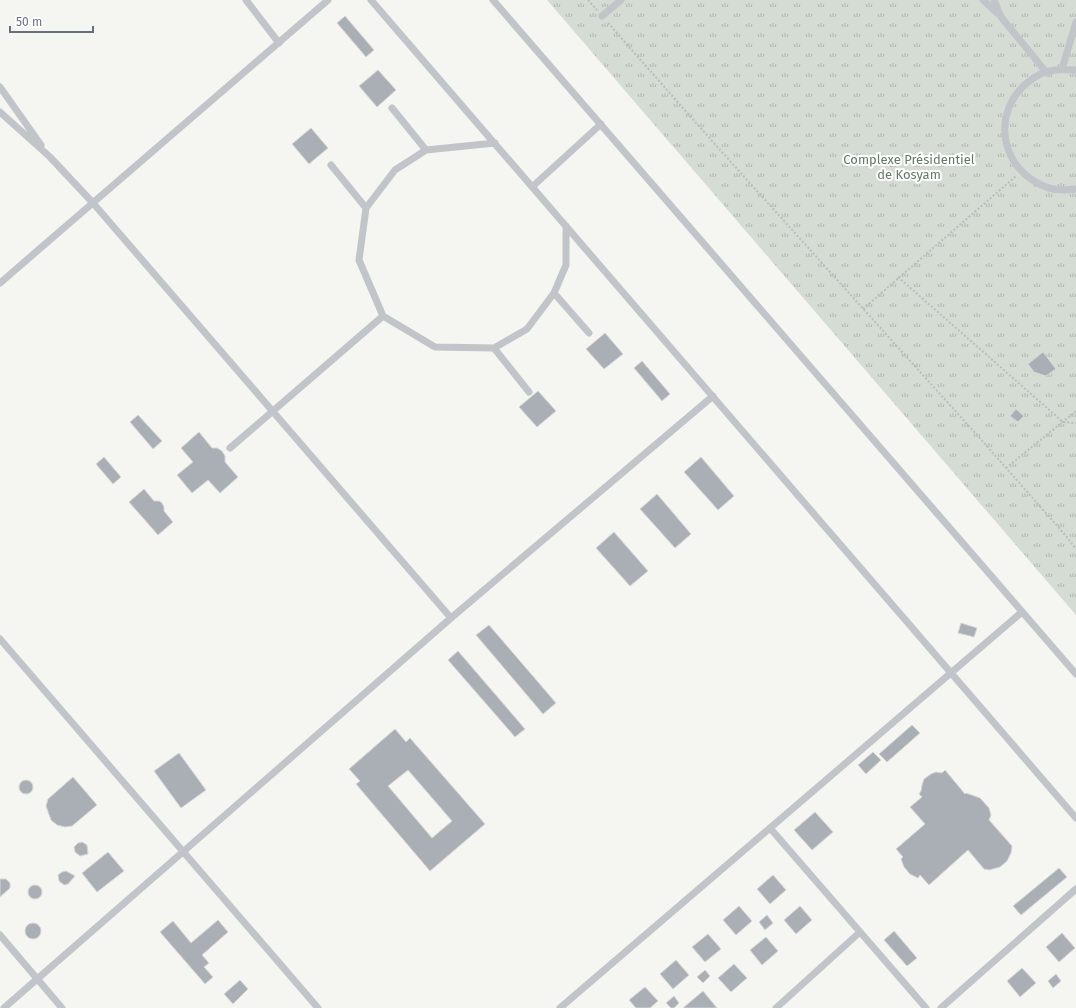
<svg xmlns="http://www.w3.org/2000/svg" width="1076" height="1008" viewBox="0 0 1076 1008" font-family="'Fira Sans',sans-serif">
<defs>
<pattern id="park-tufts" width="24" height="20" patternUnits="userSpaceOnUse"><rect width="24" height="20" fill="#d5dcd4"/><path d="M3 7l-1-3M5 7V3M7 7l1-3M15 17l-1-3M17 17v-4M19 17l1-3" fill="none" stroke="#b1b7b1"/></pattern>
</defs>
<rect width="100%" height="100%" fill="#f5f6f2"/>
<path fill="url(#park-tufts)" d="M547,0H1076V615Z"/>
<path fill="#aaafb6" stroke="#d6d7d5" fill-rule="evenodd" d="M345,16L374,50L366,57L337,23Z
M378,70L396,90L377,107L359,86Z
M311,128L328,148L309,164L292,144Z
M605,333L623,354L604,369L586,349Z
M1043,352L1056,369L1046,376L1034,372L1028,364Z
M642,361L670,394L662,401L634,368Z
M538,391L556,411L537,427L519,407Z
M1016,409L1024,416L1018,422L1010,416Z
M138,415L162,441L153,449L130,422Z
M199,432L212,448H217L222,451L225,456V462L238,477L220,493L208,480L192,493L177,475L193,462L181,448Z
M104,457L121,477L113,484L96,464Z
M701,457L734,496L718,510L684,472Z
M144,489L154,501H159L162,503L164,507V511L173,522L158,535L129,502Z
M657,494L691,534L675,548L640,509Z
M614,532L648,571L630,586L596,548Z
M961,623L977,628L974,637L958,633Z
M489,625L556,703L543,714L476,635Z
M458,651L525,729L515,737L448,660Z
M912,725L920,733L887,762L879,754Z
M395,729L406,742L410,738L485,824L430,871L356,784L360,781L349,769ZM408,770L452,821L432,838L388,786Z
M873,752L881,760L866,774L858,765Z
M179,753L206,790L181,808L154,771Z
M945,770L965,794L966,793L980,798L989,808L991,815L989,820L1012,846L1011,853L1007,861L1000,867L989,870L984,869L968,850L929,885L920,875L918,878L910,874L904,867L901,859L903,857L896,849L925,824L910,807L922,797L919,794L921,791L922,785L924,779L931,774L936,772L942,773Z
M73,777L97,805L72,826L65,827L57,825L51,820L46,806L48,799Z
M19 787a7 7 0 1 1 14 0a7 7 0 1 1-14 0Z
M815,812L833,832L812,850L794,830Z
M82,842L87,845L88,854L80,856L75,852L74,847L78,843Z
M108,852L124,871L97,892L82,873Z
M1059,868L1067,877L1021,915L1013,906Z
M66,871L75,876L68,884L64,885L59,881L58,875L62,872Z
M773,875L786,890L770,904L757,889Z
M0,879H6L10,883V888L0,897Z
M28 892a7 7 0 1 1 14 0a7 7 0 1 1-14 0Z
M739,906L752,921L736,935L723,920Z
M800,906L812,920L796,934L784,920Z
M767,915L773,923L765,930L759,922Z
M218,920L228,932L202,955L209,963L204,967L213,977L205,984L160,932L173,921L191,943Z
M25 931a8 8 0 1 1 16 0a8 8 0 1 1-16 0Z
M894,931L917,958L907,966L884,940Z
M1062,933L1075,948L1059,962L1046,947Z
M708,934L721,949L705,962L692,947Z
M766,937L778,951L762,965L750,950Z
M676,960L689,975L673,989L660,974Z
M734,964L747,978L731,992L718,978Z
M1022,968L1036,983L1020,997L1007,981Z
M705,970L710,976L703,983L697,977Z
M1056,974L1061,981L1053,988L1048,981Z
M240,980L248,989L233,1004L224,994Z
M645,987L658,1001L650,1008H636L629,1000Z
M703,991L717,1008H683Z
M674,996L679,1003L674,1008H671L666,1003Z"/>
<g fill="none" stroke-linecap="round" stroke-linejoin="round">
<path stroke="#bbbcbf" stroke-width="2" stroke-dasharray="2 2" stroke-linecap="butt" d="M588,0L597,10
M608,23L712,141L977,435L1066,536L1076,549
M898,277L1063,422L1076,423
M863,309L1016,176
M1006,468L1076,411"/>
<path stroke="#c1c4c8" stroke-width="7" d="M246,0L279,43
M371,0L1076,818
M493,0L1076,674
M983,0L997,13
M994,0L1001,17L1046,72
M602,16L621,0
M1062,69L1076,22
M1076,70C1069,70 1062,69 1055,70C1045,71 1035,76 1027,83C990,114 1001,170 1046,187C1055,191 1066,190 1076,189
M0,87L41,145
M392,108L426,150
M0,112L50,157L93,203L451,618
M331,165L366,208
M532,187L601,124
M0,283L328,0
M554,293L589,333
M383,316L435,347L494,348L527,329L554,293L566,265V226
M494,348L529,392
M230,448L383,316L359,260L366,208L395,170L426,150L495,143
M0,639L318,1008
M770,828L926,1008
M0,935L62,1008
M4,1008L451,618L713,396
M560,1008L1022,612
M776,1008L860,932
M941,1008L1076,889"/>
</g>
<g text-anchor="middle" stroke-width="4" stroke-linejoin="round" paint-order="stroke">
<g font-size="13" fill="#657965" stroke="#fff">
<text x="909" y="164">Complexe Présidentiel<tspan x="909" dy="15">de Kosyam</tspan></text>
</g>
</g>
<path d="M10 26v6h83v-6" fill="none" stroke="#677081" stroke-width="2"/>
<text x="16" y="26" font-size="12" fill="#677081" stroke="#ffffff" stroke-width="3" paint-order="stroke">50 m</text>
</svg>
